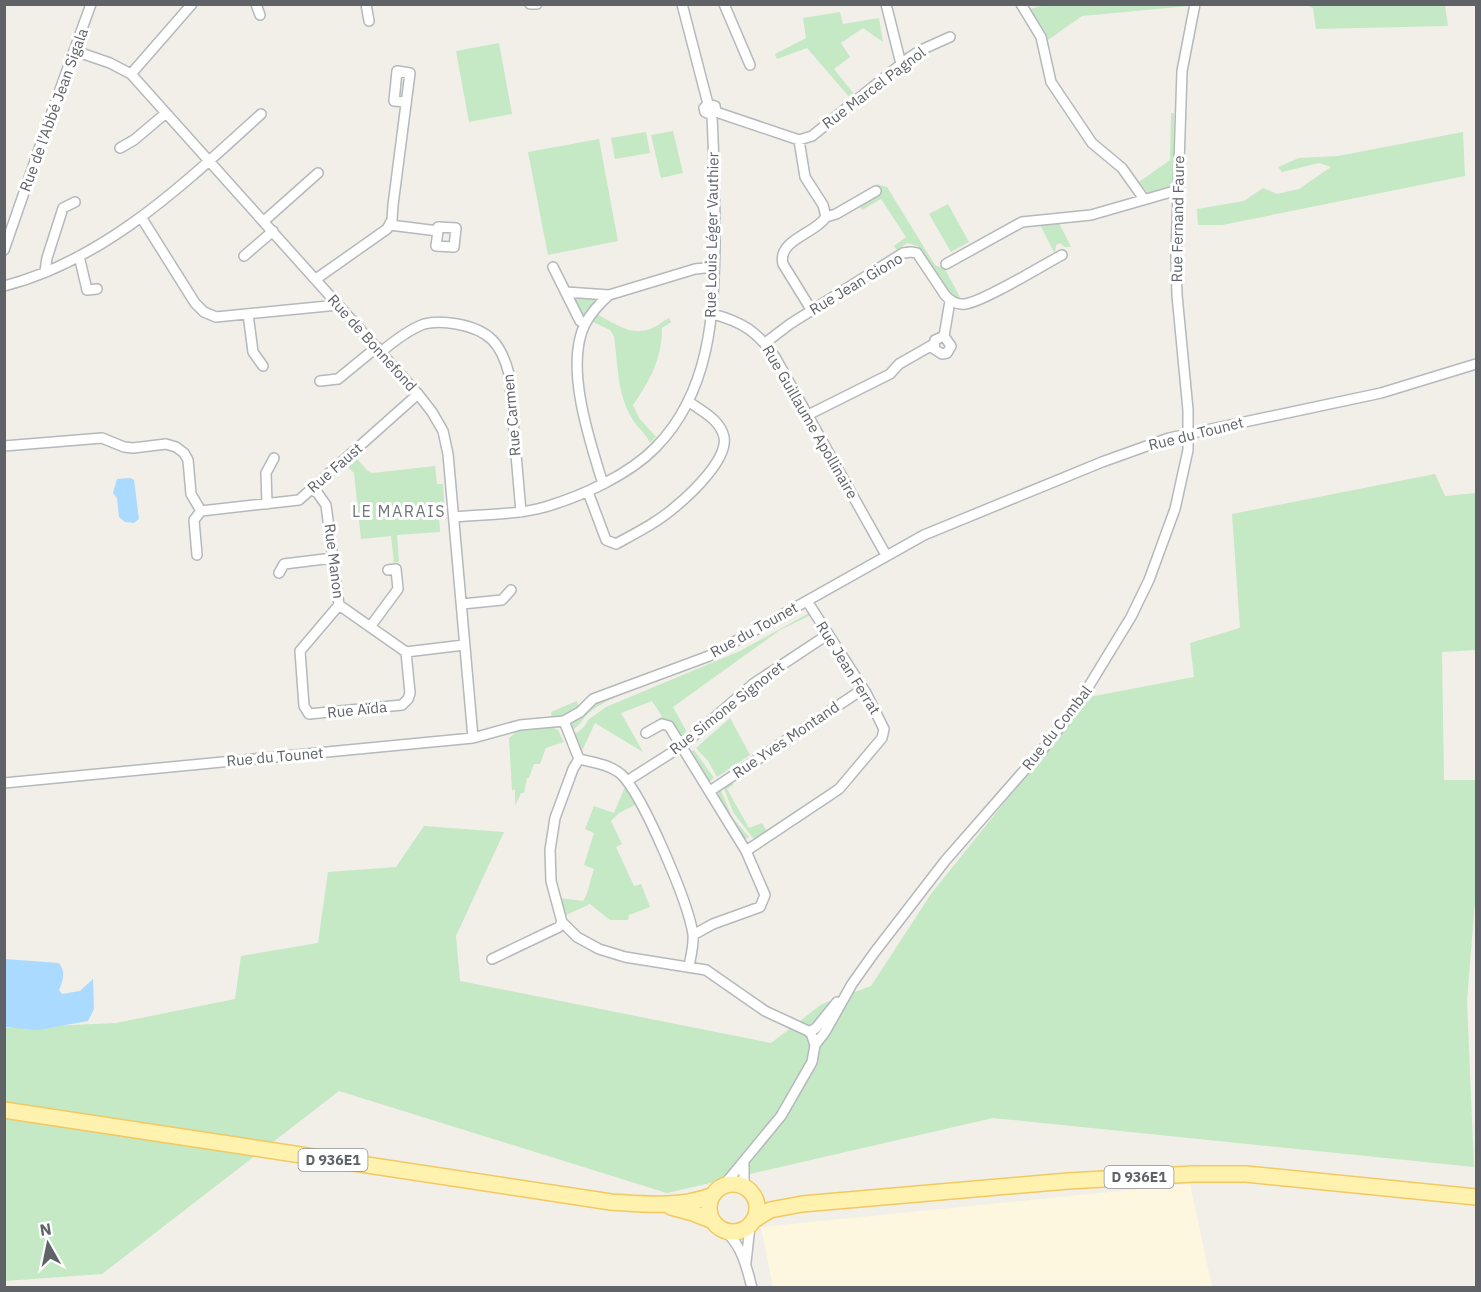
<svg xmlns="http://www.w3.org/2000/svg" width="1481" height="1292" viewBox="0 0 1481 1292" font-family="'IBM Plex Sans',sans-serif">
<rect width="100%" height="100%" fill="#f1efe8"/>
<path fill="#fef7e0" d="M1190,1184L1212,1287H773L761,1227Z"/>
<path fill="#c5e8c5" d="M1050,4L1190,5L1189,6L1082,16L1048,40L1029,9Z
M1306,5H1445L1448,26L1316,29L1313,8Z
M840,12L843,24L879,18L883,42L863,28L841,43L850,57L834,69L854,94L850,98L807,48L777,59L775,54L806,38L803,18Z
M499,43L512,114L469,122L456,51Z
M1171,113H1174L1173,183L1171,186L1148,193L1139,182L1170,160Z
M673,131L683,173L661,178L651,135Z
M646,132L650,153L615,159L611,138Z
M1463,132L1465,176L1222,225H1198L1197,209L1244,201L1263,188L1277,194L1299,189L1331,167L1319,163L1282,172L1278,167L1299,158L1338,156Z
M599,139L618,241L548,255L528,152Z
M876,184L887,187L935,265L945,269L962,301L949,295L924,255L917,252L918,246L907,243L897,250L894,246L906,237L881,199L862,210L859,206L881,192Z
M948,204L969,242L951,252L929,214Z
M1039,223H1059L1071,247H1065L1060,243L1056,245L1055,254Z
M575,296L594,299L597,301L585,318H582L572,299Z
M597,314C612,322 629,335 647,330C655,328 662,322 669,318L671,322L662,328C662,358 650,381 633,405L639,418L656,437L650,443C646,434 639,429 633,420C617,395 618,365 614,336L610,330L593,322Z
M355,457L368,471L372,473L435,466L437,484H443L445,515L439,516L440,532L397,535L399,562L394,563L391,536L361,539L354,473L346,465Z
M1435,474L1445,496L1476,493V650L1442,652L1444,780H1476V889L1467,1001L1474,1167L993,1118L667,1193L339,1091L102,1274L5,1281L4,1028L116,1023L235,999L241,956L318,943L328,872L396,867L424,826L504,832L456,936L460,981L771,1043L822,1004L871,986L931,894L1089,697L1194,677L1190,643L1240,628L1232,514Z
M809,613L811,615L780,630L673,707L689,736L682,741L670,723L657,720L662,716L652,701L621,713L643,752L595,723L581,753L573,736L584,727L588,720L606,707L740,651Z
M622,692V694C610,700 594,706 585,717C580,723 579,726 572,730L571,723L598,700Z
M577,701L579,709L565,717L552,720L551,712Z
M730,718L750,755L717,777L708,761L696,748Z
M549,726L558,730L564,742L546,748L540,764H534L529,778H527L524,793H521L515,806V790H512L509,738L515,733L512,731L527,728Z
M694,750L714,778L708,783L689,754Z
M732,782L733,785L727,789L749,828L762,823L768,833L756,842L733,812L723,786L726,787Z
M625,787L635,805L619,813L611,821L622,844L616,847L634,886L641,884L650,907L629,915L628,920H610L590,904L566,915L559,898L583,901C589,892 590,880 594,869L584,865L594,833L585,829L594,806L614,813Z
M720,788L732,817L749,837L743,841L715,796V792Z"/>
<path fill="#aadaff" d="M130,478L134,480L139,519L134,523L125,522L119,517L117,498L113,493L117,479Z
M5,959L59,963C66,972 63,980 59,990L62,994L80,991L93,979L94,1009L88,1021L38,1030L5,1027Z"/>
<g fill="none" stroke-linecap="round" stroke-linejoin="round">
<defs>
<path id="minor" d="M256,4L260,15
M366,4L369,21
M530,4H537
M682,4L708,104L704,108L705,112L712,115L716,112L715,106L708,104
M724,4L750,65
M886,4L901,64
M1021,4L1041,37L1051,82L1092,143L1122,168L1144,199
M75,51L110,63L131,74L418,394L432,412L443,431L448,454L473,738
M131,74L192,4
M716,112L799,140L812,136L910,57L921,50L950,37
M799,140L805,177L823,205L826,217C815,234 777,240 783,264L812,311
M120,148L134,140L166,113
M141,217L195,303L204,312L216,317L338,305
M826,217L836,214L876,191
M264,221L318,173
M390,225L438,231L436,246L454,247L456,228L438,227V231
M4,250L52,112L91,4
M79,256L87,290L97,289
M244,256L273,231
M946,264L1022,222L1091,215L1178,190
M553,267L580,321L585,324
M45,271L47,258L63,208L75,202
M316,279L387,229L392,220L393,205L410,73L397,71L394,101L406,102
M4,286C106,260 186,182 261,114
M566,292L609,295
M248,314L253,352L263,366
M713,314C742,322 757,331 775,357L886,555
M944,336L951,346L947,353L942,354L934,349L935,340L944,336L950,301
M765,343L790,324L903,253L911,252L917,253L945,295C950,301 956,305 965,304C983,302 1043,265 1062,255
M381,352C394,341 408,330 424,324C435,321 446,322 457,324C489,330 501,343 509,374L521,512
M320,381L338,379L377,347
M808,415L890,374L899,364L934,344
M4,446L102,438L124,447L133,448L166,444L176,447L184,453L188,460L191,494L201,511L194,520L197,555
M603,484C590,442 564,366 585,324C591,313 600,303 609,295L695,269L714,267
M314,488L326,505L339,605L406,652L464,645
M588,492L606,540L616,544C636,533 658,522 675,507C692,493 728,459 724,437C720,419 701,411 688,401
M267,504L266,473L274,458
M201,511L299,500L418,394
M455,517C485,514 516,515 545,507C582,496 629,475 656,447C710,392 714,315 715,242C715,200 714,158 712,115
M279,573L284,564L333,558
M462,604L502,600L511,590
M339,605L300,651L304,706L309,714L402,705L408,699L410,693L406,652
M370,627L398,589L396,569L388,570
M564,721L579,759C593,762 611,765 622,775C644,798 688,902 693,934C694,944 691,956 689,966
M646,733L662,724L669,726L746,851L765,895L760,907L713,924L693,935
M579,759L573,769L555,818L550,850L551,881L562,922L577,937L599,949L625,957L706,970L765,1011L806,1030L811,1033L815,1045
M627,781L682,746L753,684L827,635
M4,783L473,738L520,725L564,721L580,712L593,699L709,656L924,535L1102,462L1169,438L1381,393L1476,364
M710,791L863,689
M746,851L839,789L882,738L884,729L866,693L807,601
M492,959L559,927L562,922
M809,1032L816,1028L837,1002
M744,1163V1182L748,1189
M724,1185L781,1116L812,1062L815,1045L825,1032L852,984L874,953L945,861L1042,750L1078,704L1131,617L1149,580L1175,509L1188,450V410L1177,295L1176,255L1182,71L1195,4
M726,1232C742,1246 747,1268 752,1288
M746,1262L750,1226"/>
<path id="primary" d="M4,1110L611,1202C645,1204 679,1208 711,1196
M709 1208a24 24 0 1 1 48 0a24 24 0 1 1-48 0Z
M671,1207L693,1213L711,1220
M754,1220L770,1210L802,1204L1068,1181L1193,1174H1246L1476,1197"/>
</defs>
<use href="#minor" stroke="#b5b8bc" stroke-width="12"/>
<use href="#primary" stroke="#f2c960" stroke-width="18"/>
<use href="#minor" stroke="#fff" stroke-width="9"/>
<use href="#primary" stroke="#fff2af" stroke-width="15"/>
</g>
<g text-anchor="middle" stroke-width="6" stroke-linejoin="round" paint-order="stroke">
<g fill="#fff" stroke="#8f9295" stroke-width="1.5">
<rect x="298.5" y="1149" width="69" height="22" rx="4.5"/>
<rect x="1104.5" y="1166" width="69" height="22" rx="4.5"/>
</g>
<g font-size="14" font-weight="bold" fill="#5f6368">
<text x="333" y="1165">D 936E1</text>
<text x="1139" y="1182">D 936E1</text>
</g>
<g font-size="15" fill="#5f6368" stroke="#fff">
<text transform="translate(874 88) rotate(-37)" y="5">Rue Marcel Pagnol</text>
<text transform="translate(54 110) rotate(-70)" y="5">Rue de l'Abbé Jean Sigala</text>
<text transform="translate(1178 219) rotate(-89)" y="5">Rue Fernand Faure</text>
<text transform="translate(712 235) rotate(-89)" y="5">Rue Louis Léger Vauthier</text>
<text transform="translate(856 284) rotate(-31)" y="5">Rue Jean Giono</text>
<text transform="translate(372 343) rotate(48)" y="5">Rue de Bonnefond</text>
<text transform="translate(512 415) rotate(-95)" y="5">Rue Carmen</text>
<text transform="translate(810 422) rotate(60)" y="5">Rue Guillaume Apollinaire</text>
<text transform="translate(1196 434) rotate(-14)" y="5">Rue du Tounet</text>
<text transform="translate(335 468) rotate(-41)" y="5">Rue Faust</text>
<text transform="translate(334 561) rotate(83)" y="5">Rue Manon</text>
<text transform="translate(754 630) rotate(-29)" y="5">Rue du Tounet</text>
<text transform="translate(848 668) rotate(58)" y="5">Rue Jean Ferrat</text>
<text transform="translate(727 708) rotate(-38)" y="5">Rue Simone Signoret</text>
<text transform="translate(357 710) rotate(-6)" y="5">Rue Aïda</text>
<text transform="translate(1057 728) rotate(-52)" y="5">Rue du Combal</text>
<text transform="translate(786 740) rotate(-34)" y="5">Rue Yves Montand</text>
<text transform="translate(275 757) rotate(-5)" y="5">Rue du Tounet</text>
</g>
<g font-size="16" letter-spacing="1.5" fill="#70757a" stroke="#fff">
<text x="399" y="517">LE MARAIS</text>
</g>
</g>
<rect width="1481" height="1292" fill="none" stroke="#5f6368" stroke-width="12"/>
<g transform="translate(48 1244) rotate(351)" stroke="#ffffff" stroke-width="4.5" paint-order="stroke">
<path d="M0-4.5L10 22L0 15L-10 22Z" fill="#5f6368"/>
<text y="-9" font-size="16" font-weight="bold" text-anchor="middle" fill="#5f6368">N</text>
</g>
</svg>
